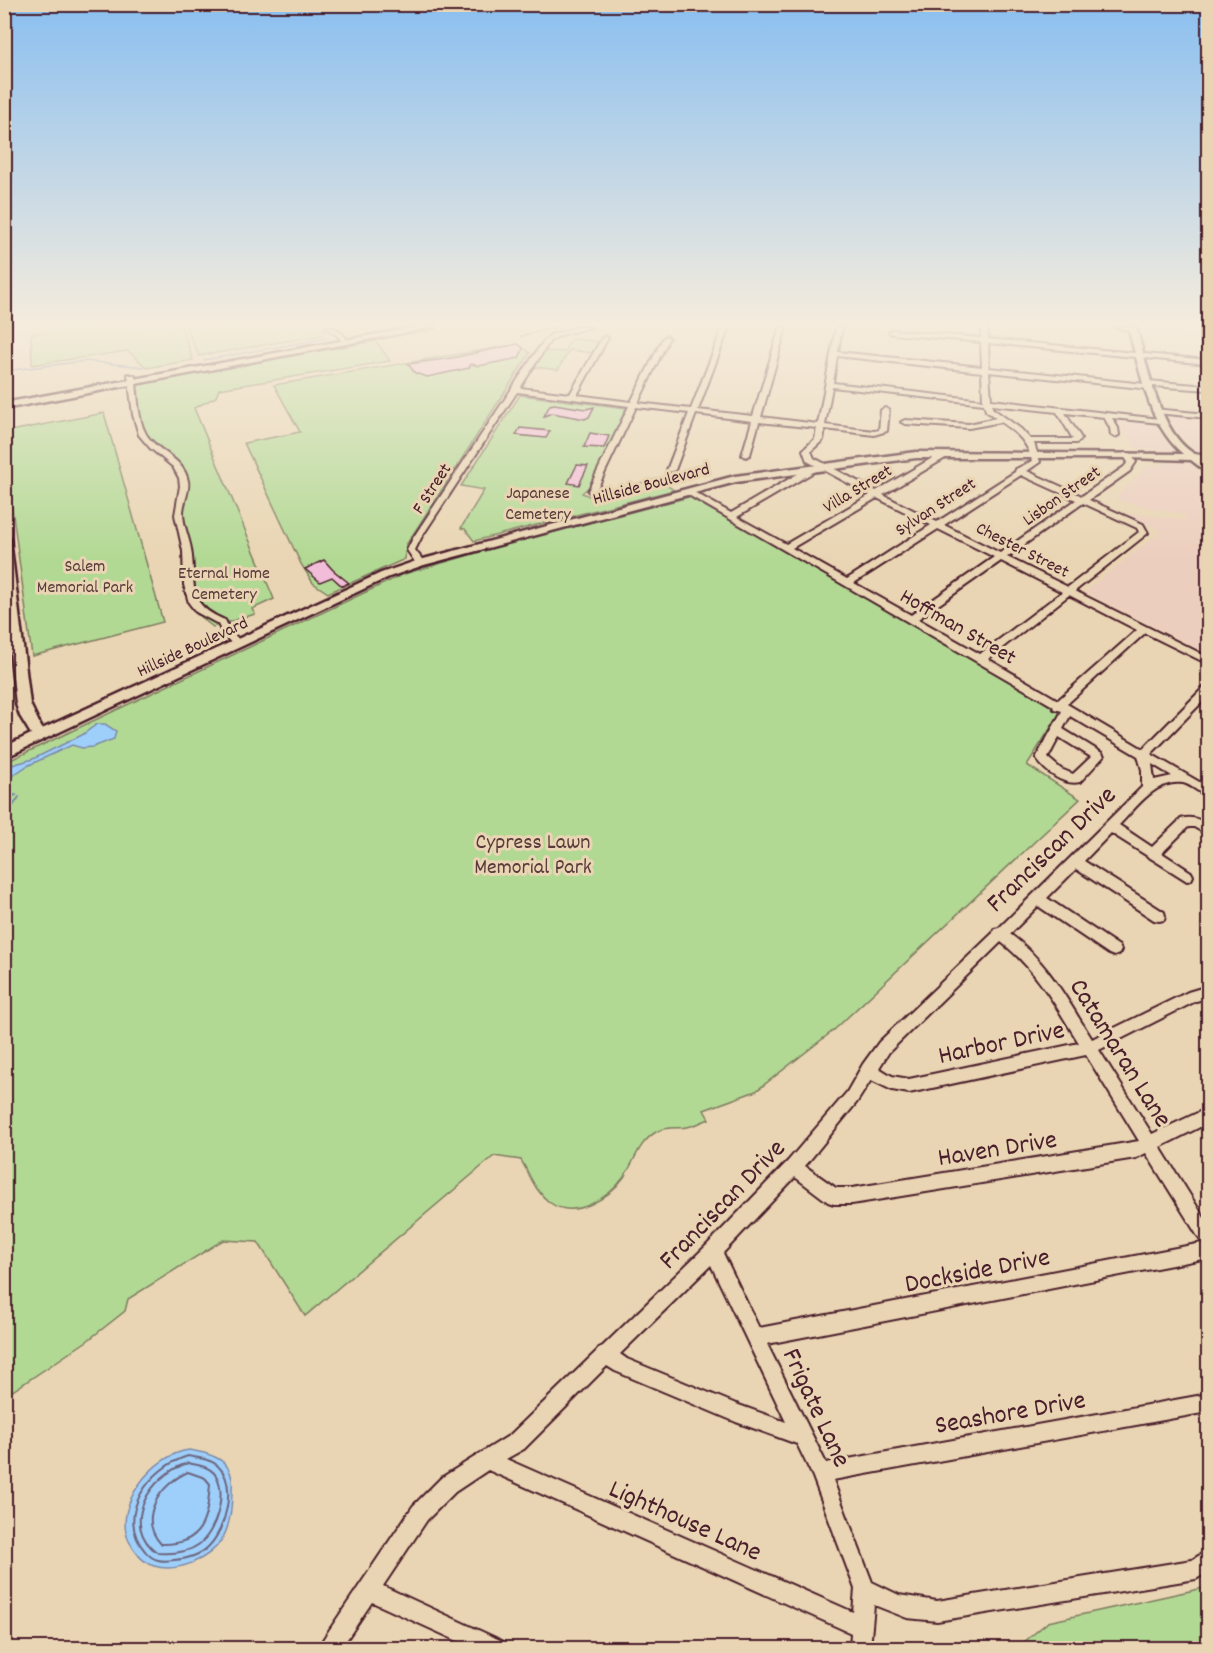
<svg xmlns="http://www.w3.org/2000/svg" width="1213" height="1653" viewBox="0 0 1213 1653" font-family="Dekko,sans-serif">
<rect width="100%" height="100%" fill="#e9d5b3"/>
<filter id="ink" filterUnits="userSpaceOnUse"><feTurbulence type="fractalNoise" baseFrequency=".0167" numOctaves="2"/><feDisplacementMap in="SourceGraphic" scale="12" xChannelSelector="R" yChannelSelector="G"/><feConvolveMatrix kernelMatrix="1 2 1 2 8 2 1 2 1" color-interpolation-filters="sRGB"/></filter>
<g filter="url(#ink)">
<path fill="#eccebe" d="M5,327H42L28,331L34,364L5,369Z
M1136,327H1208V342L1137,332Z
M1169,415L1208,418V454L1197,452L1175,430L1168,416Z
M1115,419L1152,423L1174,451L1137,449Z
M1171,462H1187L1208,478V654L1084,592L1162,531L1122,513L1186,520L1184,515L1123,502L1117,499L1118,495L1147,467Z"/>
<path fill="#b2d994" stroke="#7e7c60" stroke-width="1.5" d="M69,327H182L193,360L147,368L128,351L32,365L31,334Z
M186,327H320L325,332L322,335L199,356Z
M571,339L599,342L593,353L569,350L558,370L534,367L544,351L564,352Z
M376,341L390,361L219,389L216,397L194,408L274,599L252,609L255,614L213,627L194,612L184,592L185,559L176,524L181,475C165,458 136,434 138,408C139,401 140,394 137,383Z
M518,344L530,353L410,539L406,545L405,559L328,593L313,583L301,564L244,443L300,432L274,385Z
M520,395L626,408L590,486L582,493L589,496L657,479L674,490L474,541L465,529L461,528L484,490L461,486Z
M104,413L163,622L32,656L5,455V432Z
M689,497L1024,688L1060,713L1027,765L1080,799L834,1030L756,1091L704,1110L709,1119C703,1121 697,1125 691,1126C680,1130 668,1125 656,1132C638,1143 635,1161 624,1177C609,1198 574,1221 549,1202C535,1191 530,1175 521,1160L494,1156L305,1316L258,1242L223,1240L128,1299L125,1311L87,1341L5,1396L4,763L404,574L501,546Z
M1208,1587V1648H1017L1048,1622Z"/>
<path fill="#9ecffb" stroke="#7c89a8" stroke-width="1.5" d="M97,724H105L116,731L114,739L93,747L82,748L72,745L27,766L12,776L7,787L9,793L5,796V772L12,765L33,759L82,735Z
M189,1450C200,1452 213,1454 223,1462C231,1469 233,1480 232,1490C232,1506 231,1525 222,1539C210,1559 178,1573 154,1566C143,1563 134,1551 129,1541C112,1506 154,1454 189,1450Z"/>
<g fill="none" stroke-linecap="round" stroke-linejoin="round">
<path stroke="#6c657e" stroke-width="2" d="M188,1456C198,1458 211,1459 218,1466C238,1485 225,1531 208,1547C199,1556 186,1559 174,1560C162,1562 153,1561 145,1551C114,1515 150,1467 188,1456Z
M188,1463C197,1465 208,1466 214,1473C229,1490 216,1533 198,1545C187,1553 172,1554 158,1553C118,1525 151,1474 188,1463Z
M188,1472L205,1478L210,1484C207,1520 203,1545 161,1544C137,1518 160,1484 188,1472Z"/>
<path stroke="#7c89a8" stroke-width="1.5" d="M204,360L328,338
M4,371L85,361L144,367"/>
<path stroke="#7c89a8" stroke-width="2" d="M9,793L14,796
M6,796L16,795
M4,811L13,806L19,797"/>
</g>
<path fill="#f2bdd8" stroke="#4a1f2b" stroke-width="1.5" d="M518,344L523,348L519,358L478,366L471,364L469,368L427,377L415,373L408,364L452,358Z
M554,404L586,409L594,407L589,417L585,419L552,413L544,416L550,405Z
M520,428L550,431L546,438L516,435Z
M590,433L609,436L604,448L584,447Z
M577,465L588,466L579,485L568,483Z
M324,560L333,570L349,583L342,586L332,577L320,582L305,569Z"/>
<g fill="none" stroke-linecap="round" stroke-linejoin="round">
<defs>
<path id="minor" d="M326,327C338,327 343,334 349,343L348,344H344L338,336Z
M578,327H591L561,335L550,341L520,388L570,394L602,338L605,336L608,338L577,395L631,402L663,338L666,336L669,338L638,403L691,409L723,327H729L698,410L753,416L780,327H786L761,417L818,424L836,327H842L838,352L982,367L981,342L892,334L889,332L892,330L981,338V327H987L988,339L1208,360V364L988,343L989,368L1145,384V381H1148L1208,386V390L1153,386V389H1150L989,372L991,400L1160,419L1164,421L1160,423L1112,418L1118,428L1119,435L1115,437L1111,435L1110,428L1104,417L1065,413L1081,438L1080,441L1076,443H1034L1040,462L1027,471L1082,496L1124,467L1128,462L1123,455L1124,453H1130L1136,462L1130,471L1089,500L1143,524L1148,533L1075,591L1208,657V664L1145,633L1067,704L1143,749L1204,687H1208V696L1151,754L1208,787V796C1200,794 1192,785 1183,783C1155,779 1136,808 1119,825L1152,847L1181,819C1191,816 1200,819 1208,825V835L1194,827H1188L1162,853L1191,872L1193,876L1191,880L1187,881L1111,833L1084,861L1164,912L1165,916L1164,920L1159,921L1154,920L1076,869L1047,898L1119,946L1121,950L1119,954L1114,956L1109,954L1038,906L1010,934C1048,962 1067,1000 1092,1039L1188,992L1208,986V998L1196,1001L1099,1050L1152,1134L1208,1108V1123L1160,1147L1208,1224V1258L767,1344L826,1463L1208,1394V1412L833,1480L872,1582L899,1595L937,1601L1192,1560L1208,1550V1572L1196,1579L937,1621L907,1618L874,1605L870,1648H850L851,1633L488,1470L455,1492L427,1520L383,1586L502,1641L505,1648H473L372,1602L341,1648H319L322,1641L413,1506L441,1478L510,1435L597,1351L599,1348L603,1346L707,1245L788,1161L847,1092L863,1064L879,1042L993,933L994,929L999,928L1142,787V770L1138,756L1070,716L1063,729L1102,753L1104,756L1080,782C1064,786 1045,772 1036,758L1062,711L1054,709L1053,706L685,493L692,491L731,513L811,466H817V470L737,517L786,544L870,495L807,461L803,450L815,439L817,428L759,422L750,455L746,457L742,455L752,421L696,414L675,470L671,472L667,470L689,413L636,407L596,491L592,494L588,491L629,406L517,392L421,538L415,550L425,563L423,565H417L407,550L413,538L540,346L550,335ZM837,356L982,372L983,400L833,383ZM832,387L984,404L986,411L996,418L969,424L905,420L901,422L905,424L969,428L1001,422C1017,433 1028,442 1032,461L1016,469L1015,472L937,522L883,495L947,457V453H941L876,491L814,458L811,451L823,440L825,429L874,435L887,431L889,410L885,408L881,410L879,430L874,431L825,425ZM992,405L1057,412L1073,439H1030L1021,429L992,408ZM1021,475L1076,500L1000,553L944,525ZM877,498L931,525L847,579L792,548ZM1083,503L1137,528L1139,532L1068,587L1007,557ZM938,529L994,557L911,615L854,583ZM1001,561L1062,592L980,654L918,619ZM1069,595L1137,630L1058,700L988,659ZM1059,737L1091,757L1073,774L1061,769L1048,758ZM1152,764L1172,776L1154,780ZM1001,942C1036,969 1056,1006 1079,1043L909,1079L892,1076L879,1068L889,1052ZM1086,1055L1139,1141L852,1188H836L805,1166L857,1102L871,1080L892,1090L909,1093ZM1146,1153L1202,1243L759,1328L723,1253L795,1177L828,1202L834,1204H852L1136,1158ZM711,1265L786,1422L736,1404L627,1359L620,1354ZM607,1366L615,1371L736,1422L797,1444L813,1477L855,1589L853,1612L506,1459L524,1449Z
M1114,327H1134L1136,329L1133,331Z
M128,374L135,376C138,394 137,418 146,434C158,453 184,458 188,481C190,492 183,502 183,513C183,525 189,537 191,549C197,585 184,603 225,620L230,630L243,644L242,646H234L222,633L218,624L196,612L189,603L184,585L183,551L175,515L180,486L179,478L173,467L150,448L139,435L133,415Z
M1153,409L1208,414V418L1156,413L1152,411Z"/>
<path id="major" d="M416,327H435L4,409V403Z
M1128,327H1136C1147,363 1159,435 1195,454C1198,455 1204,455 1208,455V461H1203L1208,465V473L1191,460L1127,458H916L736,482L424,565L389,577L4,758V747L31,734L20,716L16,704L4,595V536L10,539L30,704L42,729L381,573L416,561L735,476L916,452L1183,454C1147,423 1141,371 1128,327Z
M1203,327H1208V329H1204Z"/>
</defs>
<use href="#minor" stroke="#4a1f2b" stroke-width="4"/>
<use href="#major" stroke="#4a1f2b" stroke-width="5"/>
<use href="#minor" fill="#e9d5b3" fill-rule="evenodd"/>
<use href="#major" fill="#e9d5b3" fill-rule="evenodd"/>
<path stroke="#4a1f2b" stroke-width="1.5" d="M521,336L553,327"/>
</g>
</g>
<linearGradient id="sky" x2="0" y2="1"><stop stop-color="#8abff0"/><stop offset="0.58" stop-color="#f5ecdd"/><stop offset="1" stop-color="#f5ecdd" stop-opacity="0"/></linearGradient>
<rect width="1213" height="559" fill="url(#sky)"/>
<g text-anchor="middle" stroke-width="6" stroke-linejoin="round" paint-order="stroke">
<g font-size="18" fill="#4a1f2b" stroke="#e9d5b3">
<text transform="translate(651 483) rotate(-15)" y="6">Hillside Boulevard</text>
<text transform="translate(431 488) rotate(-57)" y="6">F Street</text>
<text transform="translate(857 488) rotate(-31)" y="6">Villa Street</text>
<text transform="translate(1061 495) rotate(-35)" y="6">Lisbon Street</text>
<text transform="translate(935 506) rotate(-33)" y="6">Sylvan Street</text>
<text transform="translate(1023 549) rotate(27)" y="6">Chester Street</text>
<text transform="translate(192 646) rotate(-25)" y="6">Hillside Boulevard</text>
</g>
<g font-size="18" fill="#5a3b3b" stroke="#e9d5b3">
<text x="538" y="498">Japanese<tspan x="538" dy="21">Cemetery</tspan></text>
<text x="85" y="571">Salem<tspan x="85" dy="21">Memorial Park</tspan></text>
<text x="224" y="578">Eternal Home<tspan x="224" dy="21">Cemetery</tspan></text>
</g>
<g font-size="22" fill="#4a1f2b" stroke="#e9d5b3">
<text transform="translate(959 625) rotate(30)" y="8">Hoffman Street</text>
</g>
<g font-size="22" fill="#5a3b3b" stroke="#e9d5b3">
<text x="533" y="848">Cypress Lawn<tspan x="533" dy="25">Memorial Park</tspan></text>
</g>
<g font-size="27" fill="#4a1f2b" stroke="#e9d5b3">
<text transform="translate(1050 848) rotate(-44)" y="9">Franciscan Drive</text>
<text transform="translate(1001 1041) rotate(-12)" y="9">Harbor Drive</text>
<text transform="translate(1122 1052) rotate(58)" y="9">Catamaran Lane</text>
<text transform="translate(997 1147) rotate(-9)" y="9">Haven Drive</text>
<text transform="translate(721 1203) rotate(-46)" y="9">Franciscan Drive</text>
<text transform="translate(977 1269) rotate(-11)" y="9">Dockside Drive</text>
<text transform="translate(818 1407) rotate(65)" y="9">Frigate Lane</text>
<text transform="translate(1010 1411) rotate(-10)" y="9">Seashore Drive</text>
<text transform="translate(686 1519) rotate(24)" y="9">Lighthouse Lane</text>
</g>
</g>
<rect width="1213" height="1653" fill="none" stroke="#e9d5b3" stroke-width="24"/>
<rect x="12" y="12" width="1189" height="1629" fill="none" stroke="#4a1f2b" stroke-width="2" filter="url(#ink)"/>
</svg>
